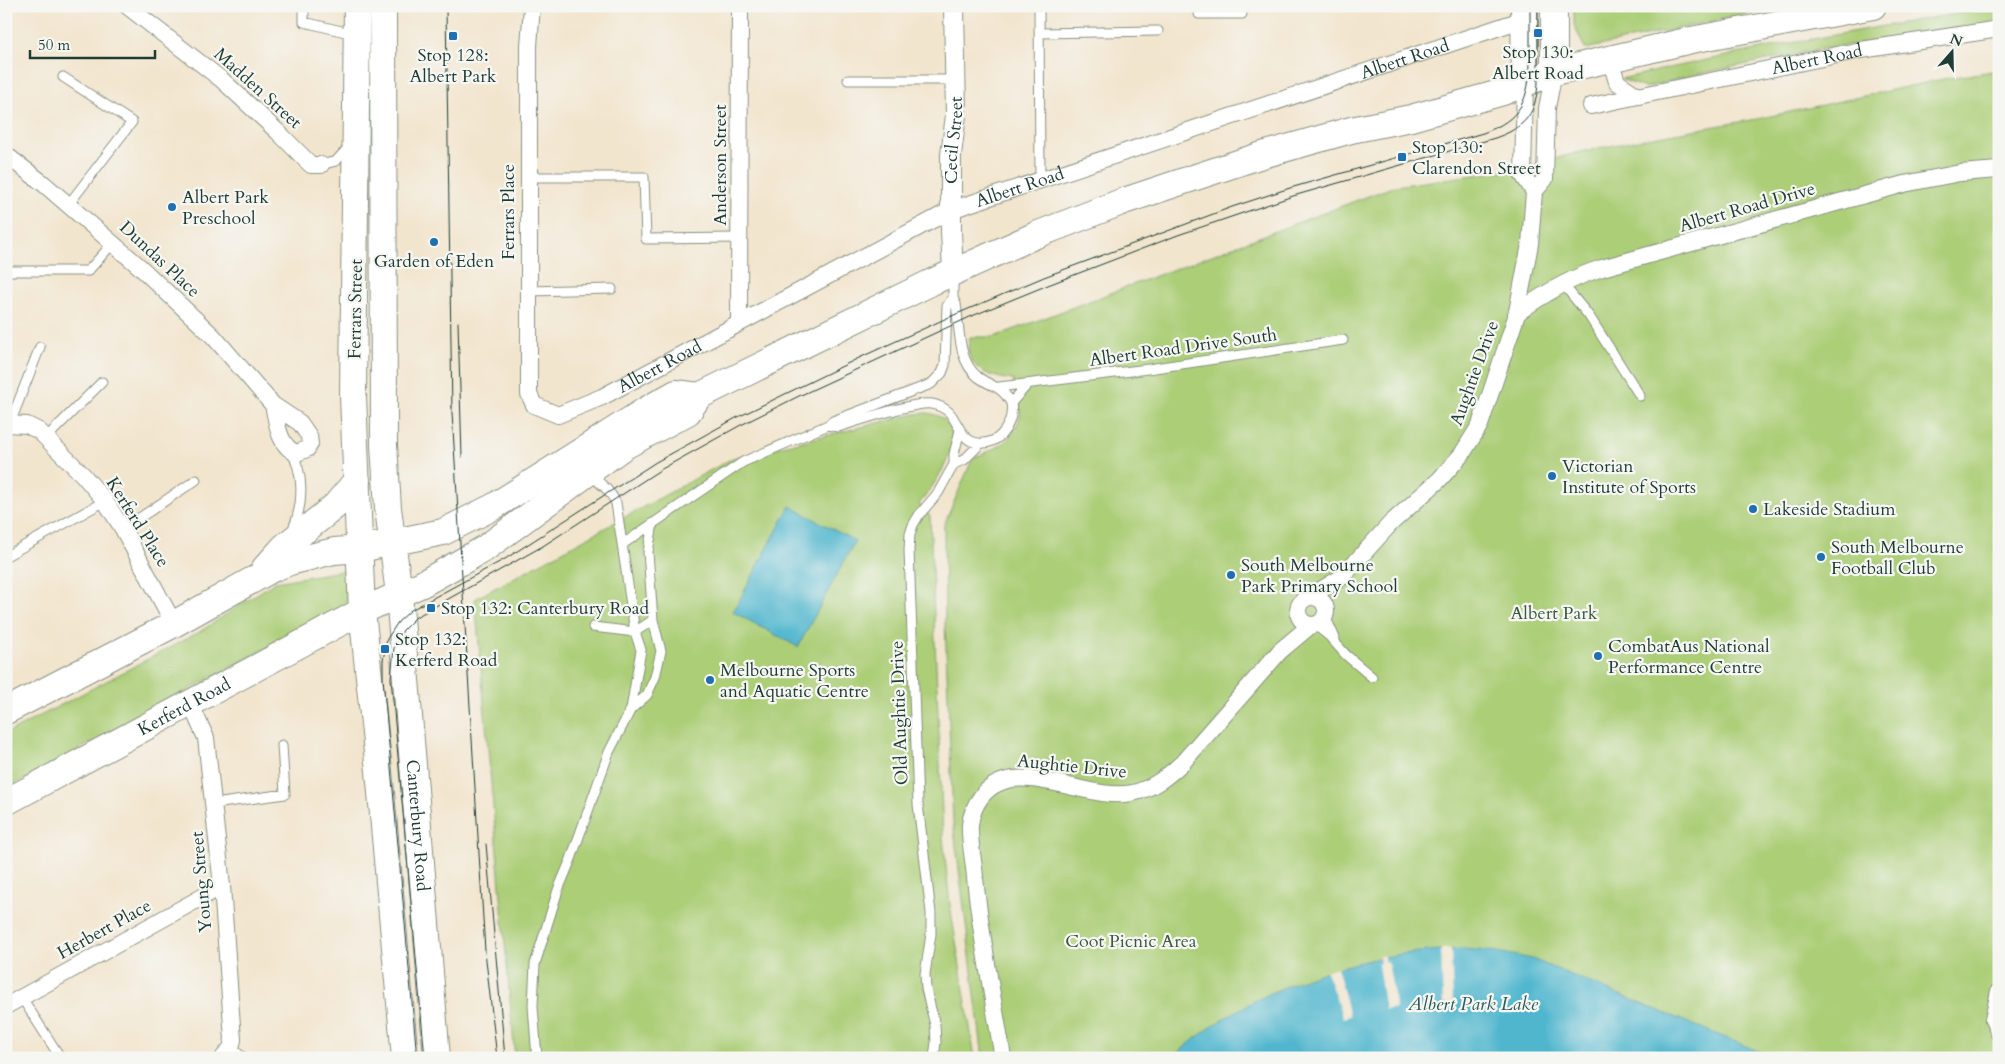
<svg xmlns="http://www.w3.org/2000/svg" width="2005" height="1064" viewBox="0 0 2005 1064" font-family="Cardo,serif">
<rect width="100%" height="100%" fill="#f6f6f2"/>
<filter id="ink" filterUnits="userSpaceOnUse"><feTurbulence type="fractalNoise" baseFrequency=".02" numOctaves="2"/><feDisplacementMap in="SourceGraphic" scale="10" xChannelSelector="R" yChannelSelector="G"/><feConvolveMatrix kernelMatrix="1 2 1 2 8 2 1 2 1" color-interpolation-filters="sRGB"/></filter>
<filter id="wash" filterUnits="userSpaceOnUse"><feTurbulence type="fractalNoise" baseFrequency=".0096" numOctaves="4" result="noise"/><feDisplacementMap in="SourceGraphic" scale="20" xChannelSelector="R" yChannelSelector="G"/><feGaussianBlur stdDeviation="1.12" result="paint"/><feColorMatrix in="noise" values="0 0 0 0 0 0 0 0 0 0 0 0 0 0 0 0 0 1.4 0 .05"/><feComposite in="paint" operator="in"/></filter>
<g filter="url(#wash)">
<rect width="100%" height="100%" fill="#f2e5ce"/>
<path fill="#acce77" stroke="#668656" d="M1574,6H1783L1585,49L1574,25Z
M1999,7V24L1821,49L1685,77L1645,88L1621,79C1746,50 1872,27 1999,7Z
M1999,70V1058H983L953,822L945,624L944,525L972,460C981,453 991,452 1000,445C1009,440 1018,426 1020,416C1021,406 1015,390 1013,380C989,377 961,368 970,337H994L1395,186L1517,169L1576,153L1658,136L1757,119L1943,79Z
M927,413C980,421 937,482 919,504L930,516L943,838L950,905L975,1058H515L475,599L733,458L915,414Z
M347,570L346,605L6,789V734L201,631L275,582Z"/>
<path fill="#50b6ce" stroke="#387a81" d="M790,506L855,541L798,647L733,612Z
M1464,949L1498,952L1532,959L1775,1058H1172C1250,987 1360,951 1464,949Z"/>
<path fill="#f2e5ce" d="M1441,949H1451L1453,1004H1443Z
M1379,956H1384L1385,963L1388,962L1396,1008L1385,1010L1378,964L1380,963Z
M1337,967L1350,1016L1343,1018L1326,971Z"/>
</g>
<g filter="url(#ink)">
<g fill="none" stroke-linecap="round" stroke-linejoin="round">
<defs>
<path id="service" d="M304,6V22L354,34
M1039,6L1040,180
M1199,14H1242V6
M1040,33L1158,31
M63,77L132,122L68,205
M848,80H956
M321,165L336,161L349,147
M528,177H644L646,239L740,238
M6,271H88L113,243
M953,275V298L956,304C960,328 957,360 978,377C994,389 1000,384 1011,403
M1563,284L1589,316L1640,396
M528,291L612,289
M999,387L1148,369L1343,340
M10,423L40,347
M828,425L838,427C858,421 915,401 932,404C938,405 944,408 949,412C955,419 958,428 964,435C973,447 991,445 1001,435C1009,426 1013,415 1011,403L1028,384
M47,437L102,382
M290,450C305,473 303,505 293,529
M954,464L964,460L980,444
M123,529L196,480
M623,544L743,462L828,425L833,421L931,384L942,373L945,365L947,306L953,298
M6,556L105,501
M1325,616L1335,638
M1315,625L1329,636L1346,655L1372,677
M593,627L635,632L653,620
M631,709L647,695L655,677L661,651L653,620L648,552L653,523
M214,804L285,794L282,745
M22,998L60,1057
M231,1048L244,1058
M537,1058L533,1006L535,964L558,890L571,859L609,752L631,709L641,650L635,632L616,503C610,490 601,484 590,475
M934,1058L936,1042L935,1025L926,989L925,974L931,934V913L918,804L909,550L910,534L913,525L919,515L938,493L954,464V454L960,430"/>
<g id="minor">
<path d="M127,6L222,80L278,132L311,165H321"/>
<path id="s1" d="M532,6L529,46V394L534,405L558,415L602,397L951,210L1524,19"/>
<path id="s2" d="M1610,59L1617,82L1638,96L1861,50L1999,29"/>
<path d="M1591,106L1638,96"/>
<path d="M6,155L44,184L140,267L213,336L273,405L300,423L309,436L310,444L307,449L297,453C278,447 277,421 273,405"/>
<path d="M1534,192L1545,179L1547,108L1554,72"/>
<path d="M1516,314C1543,294 1570,278 1602,268L1904,184L1960,173L1999,170"/>
<path d="M739,323L740,6"/>
<path d="M6,424L27,425L39,431L83,475L105,501L123,529L174,624"/>
<path d="M1309,597L1342,577L1391,523L1439,480L1462,454L1480,425L1516,317L1530,244L1534,192L1523,175L1525,83"/>
<circle cx="1312" cy="611" r="14"/>
<path d="M190,703L206,738L222,886L233,1040L231,1048L223,1058"/>
<path d="M1999,991L1993,1020L1999,1033"/>
<path d="M6,1006L222,886"/>
<path d="M1003,1058C993,998 981,938 975,878C974,861 969,842 970,825C971,815 975,805 981,797C1015,753 1086,803 1132,793C1153,789 1169,775 1183,762L1280,651L1311,625"/>
</g>
<g id="tertiary">
<path id="s3" d="M953,272L951,232V155L956,115L954,6"/>
</g>
<g id="primary">
<path d="M357,6L353,396L362,611L379,771L405,1058"/>
<path id="s4" d="M383,6L384,445L388,508L399,594L437,1058"/>
<path d="M1524,6L1525,83"/>
<path d="M1554,72V6"/>
<path d="M265,568L284,547L335,506L357,480"/>
<path d="M6,711L174,624L274,568L290,562L334,551L360,549L443,532L493,507L646,410L676,393L699,396"/>
<path id="s5" d="M6,802L362,611L422,584L484,549L623,447L688,412L699,396L932,282L1036,235L1124,201L1259,156L1351,130L1411,118L1503,92L1554,72L1691,40L1873,6"/>
</g>
</defs>
<use href="#service" stroke="#889181" stroke-width="11"/>
<use href="#minor" stroke="#889181" stroke-width="18"/>
<use href="#tertiary" stroke="#889181" stroke-width="22"/>
<use href="#primary" stroke="#889181" stroke-width="28"/>
<use href="#service" stroke="#fff" stroke-width="9"/>
<use href="#minor" stroke="#fff" stroke-width="16"/>
<use href="#tertiary" stroke="#fff" stroke-width="20"/>
<use href="#primary" stroke="#fff" stroke-width="26"/>
<path stroke="#1f3d34" stroke-width="1" d="M446,6L452,413L485,951L497,1058
M458,322L462,457
M486,844L505,1058
M417,1058L383,678V660L387,639L398,622L411,610L505,559L656,462L736,418L859,358L947,318L1044,277L1232,207L1290,188L1483,133C1522,119 1529,99 1530,61C1530,43 1530,25 1530,6
M425,1058L391,678L394,648L403,630L416,617L543,546L660,470L739,426L799,396L972,316L1048,285L1178,235L1293,196L1495,138C1537,124 1539,100 1538,61C1538,43 1538,25 1538,6"/>
</g>
</g>
<g fill="#1f6fb2" stroke="#f6f6f2" stroke-width="2">
<rect x="1533" y="28" width="10" height="10" rx="2.5"/>
<rect x="448" y="31" width="10" height="10" rx="2.5"/>
<rect x="1397" y="152" width="10" height="10" rx="2.5"/>
<circle cx="172" cy="207" r="5"/>
<circle cx="434" cy="242" r="5"/>
<circle cx="1552" cy="476" r="5"/>
<circle cx="1753" cy="509" r="5"/>
<circle cx="1821" cy="557" r="5"/>
<circle cx="1231" cy="575" r="5"/>
<rect x="426" y="603" width="10" height="10" rx="2.5"/>
<rect x="380" y="644" width="10" height="10" rx="2.5"/>
<circle cx="1598" cy="656" r="5"/>
<circle cx="710" cy="680" r="5"/>
</g>
<g text-anchor="middle" stroke-width="4.5" stroke-linejoin="round" paint-order="stroke">
<g font-size="18" fill="#1f3d34" stroke="#f6f6f2" text-anchor="start">
<text x="1538" y="58" text-anchor="middle">Stop 130:<tspan x="1538" dy="21">Albert Road</tspan></text>
<text x="453" y="61" text-anchor="middle">Stop 128:<tspan x="453" dy="21">Albert Park</tspan></text>
<text x="1412" y="153">Stop 130:<tspan x="1412" dy="21">Clarendon Street</tspan></text>
<text x="182" y="203">Albert Park<tspan x="182" dy="21">Preschool</tspan></text>
<text x="434" y="267" text-anchor="middle">Garden of Eden</text>
<text x="1562" y="472">Victorian<tspan x="1562" dy="21">Institute of Sports</tspan></text>
<text x="1763" y="515">Lakeside Stadium</text>
<text x="1831" y="553">South Melbourne<tspan x="1831" dy="21">Football Club</tspan></text>
<text x="1241" y="571">South Melbourne<tspan x="1241" dy="21">Park Primary School</tspan></text>
<text x="441" y="614">Stop 132: Canterbury Road</text>
<text x="395" y="645">Stop 132:<tspan x="395" dy="21">Kerferd Road</tspan></text>
<text x="1608" y="652">CombatAus National<tspan x="1608" dy="21">Performance Centre</tspan></text>
<text x="720" y="676">Melbourne Sports<tspan x="720" dy="21">and Aquatic Centre</tspan></text>
</g>
<g font-size="18" fill="#1f3d34" stroke="#f6f6f2">
<text dy="6" stroke="none"><textPath href="#s1" startOffset="1348">Albert Road</textPath></text>
<text dy="6" stroke="none"><textPath href="#s2" startOffset="232">Albert Road</textPath></text>
<text transform="translate(258 88) rotate(42)" y="6">Madden Street</text>
<text dy="6" stroke="none"><textPath href="#s3" startOffset="132">Cecil Street</textPath></text>
<text transform="translate(720 165) rotate(-90)" y="6">Anderson Street</text>
<text dy="6" stroke="none"><textPath href="#s1" startOffset="942">Albert Road</textPath></text>
<text transform="translate(1747 207) rotate(-16)" y="6">Albert Road Drive</text>
<text transform="translate(508 212) rotate(-90)" y="6">Ferrars Place</text>
<text transform="translate(160 259) rotate(43)" y="6">Dundas Place</text>
<text transform="translate(355 309) rotate(-89)" y="6">Ferrars Street</text>
<text transform="translate(1183 347) rotate(-8)" y="6">Albert Road Drive South</text>
<text dy="6" stroke="none"><textPath href="#s1" startOffset="539">Albert Road</textPath></text>
<text transform="translate(1474 373) rotate(-70)" y="6">Aughtie Drive</text>
<text transform="translate(138 522) rotate(58)" y="6">Kerferd Place</text>
<text dy="6" stroke="none"><textPath href="#s5" startOffset="202">Kerferd Road</textPath></text>
<text transform="translate(899 713) rotate(-92)" y="6">Old Aughtie Drive</text>
<text transform="translate(1072 766) rotate(6)" y="6">Aughtie Drive</text>
<text dy="6" stroke="none"><textPath href="#s4" startOffset="821">Canterbury Road</textPath></text>
<text transform="translate(201 882) rotate(-95)" y="6">Young Street</text>
<text transform="translate(104 929) rotate(-29)" y="6">Herbert Place</text>
</g>
<g font-size="18" fill="#3b5a41" stroke="#f6f6f2">
<text x="1554" y="619">Albert Park</text>
<text x="1131" y="947">Coot Picnic Area</text>
</g>
<g font-size="19" font-style="italic" fill="#2b5b5a" stroke="#f6f6f2">
<text x="1473" y="1010">Albert Park Lake</text>
</g>
</g>
<rect width="2005" height="1064" fill="none" stroke="#f6f6f2" stroke-width="25"/>
<g transform="translate(1952 52) rotate(20)" stroke="#f6f6f2" stroke-width="4" paint-order="stroke">
<path d="M0-4L9 19L0 12L-9 19Z" fill="#1f3d34"/>
<text y="-8" font-size="14" font-weight="bold" text-anchor="middle" fill="#1f3d34">N</text>
</g>
<path d="M30 50v8h125v-8" fill="none" stroke="#1f3d34" stroke-width="2.5"/>
<text x="38" y="50" font-size="15" fill="#1f3d34" stroke="#f6f6f2" stroke-width="4" paint-order="stroke">50 m</text>
</svg>
